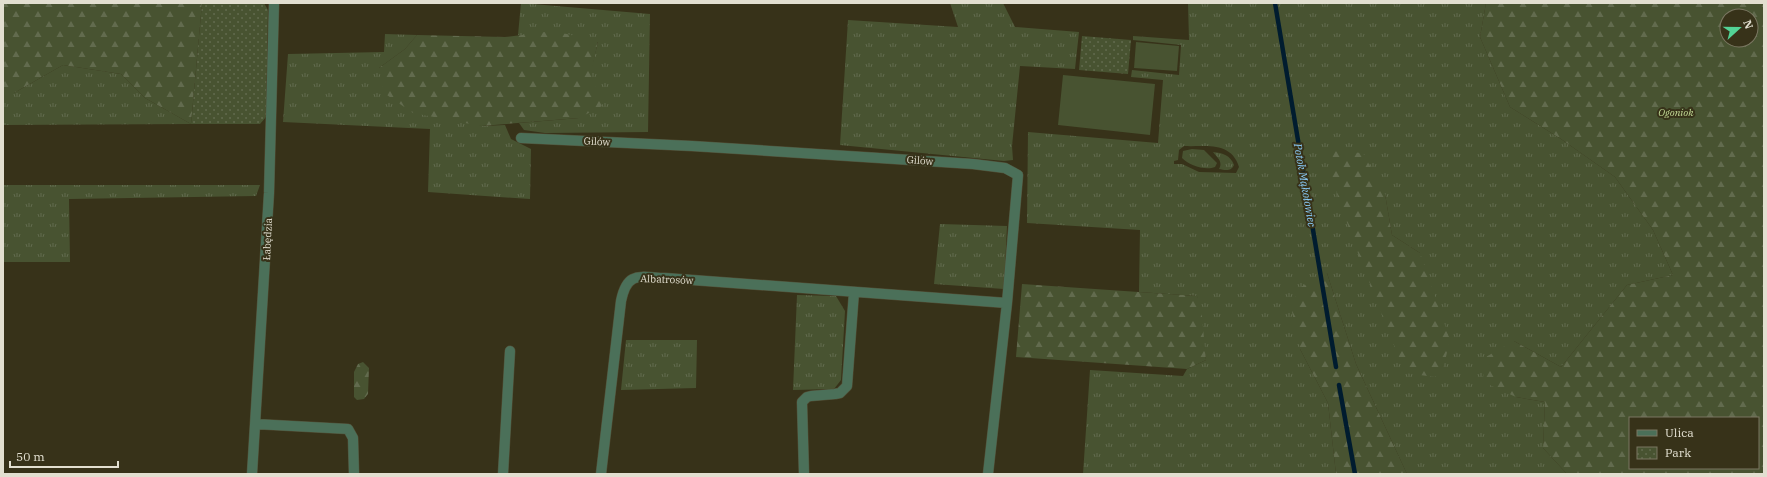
<svg xmlns="http://www.w3.org/2000/svg" width="1767" height="477" viewBox="0 0 1767 477" font-family="'IBM Plex Serif',serif">
<defs>
<pattern id="grass-tufts" width="24" height="20" patternUnits="userSpaceOnUse"><rect width="24" height="20" fill="#485331"/><path d="M3 7l-1-3M5 7V3M7 7l1-3M15 17l-1-3M17 17v-4M19 17l1-3" fill="none" stroke="#626b4e"/></pattern>
<pattern id="forest-firs" width="22" height="20" patternUnits="userSpaceOnUse"><rect width="22" height="20" fill="#485331"/><path d="M5 1l3.5 6h-7zM16 11l3.5 6h-7z" fill="#626b4e"/></pattern>
<pattern id="park-dots" width="8" height="8" patternUnits="userSpaceOnUse"><rect width="8" height="8" fill="#485331"/><path d="M2 2h.1M6 6h.1" fill="none" stroke="#626b4e" stroke-width="1.8" stroke-linecap="round"/></pattern>
</defs>
<rect width="100%" height="100%" fill="#373219"/>
<path fill="url(#grass-tufts)" fill-rule="evenodd" d="M521,3L650,14L648,132L545,133L524,130L519,123L579,118L598,42L518,35Z
M950,3H1003L1015,27L1079,32L1075,69L1020,66L1012,146L1013,160L1004,161L840,145L848,20L958,27Z
M1188,3H1486L1480,37L1510,107L1561,139L1615,177L1653,230L1673,275L1627,285L1561,367L1514,341L1516,397L1545,402L1543,448L1567,474H1407L1356,364L1327,273L1300,349L1328,403L1336,474H1083L1090,370L1183,376L1187,369L1206,360L1197,296L1139,292L1140,230L1027,223L1028,132L1158,143L1163,80L1131,77L1132,70L1179,75L1181,45L1133,40V36L1189,40ZM1184,146C1206,147 1231,141 1239,167L1236,173L1199,172L1182,164H1174V161L1178,160L1179,150ZM1385,194L1392,235L1420,253L1354,243Z
M385,34L417,35L405,49L379,68L481,126L505,125L511,139L531,149L530,199L428,192L430,129L283,122L288,54L384,52Z
M63,65L121,74L145,98L191,124L3,125V93H14Z
M1192,149L1204,150L1217,163L1215,167C1205,171 1189,165 1182,158L1183,151Z
M1213,152C1223,153 1230,155 1234,165C1231,172 1225,170 1219,169C1223,162 1218,158 1213,152Z
M3,185H260L256,196L69,199L70,262H3Z
M940,224L1007,226L1004,289L934,284Z
M797,295L836,296L845,311L841,380L834,389L793,390Z
M626,340H697L696,388L621,390Z"/>
<path fill="url(#forest-firs)" fill-rule="evenodd" d="M3,3H202L191,124L145,98L121,74L63,65L14,93H3Z
M1486,3H1764V474H1567L1543,448L1545,402L1516,397L1483,382L1484,358L1514,341L1561,367L1627,285L1673,275L1653,230L1615,177L1561,139L1510,107L1480,37ZM1727,16H1751V40H1727ZM1630,418H1758V468H1630Z
M553,31L598,41L591,74L602,106L579,118L481,126L413,113L384,93L379,68L405,49L417,35L505,37Z
M1333,151L1363,153L1385,194L1392,235L1420,253L1450,340L1443,369L1435,377L1405,373L1354,243L1330,173Z
M1327,273L1356,364L1407,474H1336L1328,403L1300,349L1291,307L1299,288Z
M1022,284L1197,296L1201,306L1206,360L1187,369L1016,357Z
M363,362L369,368L368,394L364,399L357,400L354,397V372L358,364Z"/>
<path fill="url(#park-dots)" d="M202,3H264L268,10L266,117L260,124H191Z
M1082,36L1131,40L1128,74L1079,70Z"/>
<path fill="#485331" d="M1136,42L1179,46L1177,71L1134,68Z
M1063,75L1155,84L1150,135L1058,125Z"/>
<g fill="none" stroke-linecap="round" stroke-linejoin="round">
<path stroke="#001c2f" stroke-width="4.5" d="M1275,3L1336,367
M1339,385L1355,474"/>
<defs>
<path id="minor" d="M521,138L692,146L973,164L1005,168L1018,175L1007,303L988,474
M255,424L348,429L353,438L354,474
M252,474L269,193L274,3
M503,474L510,351
M601,474L621,301C627,271 639,277 665,278L1007,303
M804,474L802,402L807,397L811,396L835,394L840,393L847,386L854,292"/>
</defs>
<use href="#minor" stroke="#524e36" stroke-width="11"/>
<use href="#minor" stroke="#4b7059" stroke-width="10"/>
</g>
<g text-anchor="middle" stroke-width="4" stroke-linejoin="round" paint-order="stroke">
<g font-size="10" font-style="italic" fill="#c4dc97" stroke="#373219">
<text x="1676" y="116">Ogoniok</text>
</g>
<g font-size="10" fill="#e2dfd0" stroke="#373219">
<text transform="translate(597 141) rotate(3)" y="4">Gilów</text>
<text transform="translate(920 160) rotate(4)" y="4">Gilów</text>
<text transform="translate(267 239) rotate(-87)" y="4">Łabędzia</text>
<text transform="translate(667 279) rotate(2)" y="4">Albatrosów</text>
</g>
<g font-size="11" font-style="italic" fill="#8ccffe" stroke="#373219">
<text transform="translate(1305 185) rotate(80)" y="4">Potok Mąkołowiec</text>
</g>
</g>
<rect width="1767" height="477" fill="none" stroke="#e2dfd0" stroke-width="8"/>
<rect x="1629" y="417" width="130" height="52" fill="#373219" stroke="#7b7762"/>
<rect x="1637" y="430" width="20" height="6" fill="#4b7059" stroke="#7b7762"/>
<text x="1665" y="437" font-size="12" fill="#e2dfd0">Ulica</text>
<rect x="1637" y="447" width="20" height="12" fill="url(#park-dots)" stroke="#7b7762"/>
<text x="1665" y="457" font-size="12" fill="#e2dfd0">Park</text>
<g transform="translate(1739 28) rotate(69)"><circle r="19" fill="#373219" stroke="#7b7762"/>
<path d="M0-3L7 15L0 10L-7 15Z" fill="#53d396"/>
<text y="-6" font-size="11" font-weight="bold" text-anchor="middle" fill="#e2dfd0">N</text>
</g>
<path d="M10 461v6h108v-6" fill="none" stroke="#e2dfd0" stroke-width="2"/>
<text x="16" y="461" font-size="12" fill="#e2dfd0" stroke="#373219" stroke-width="3" paint-order="stroke">50 m</text>
</svg>
